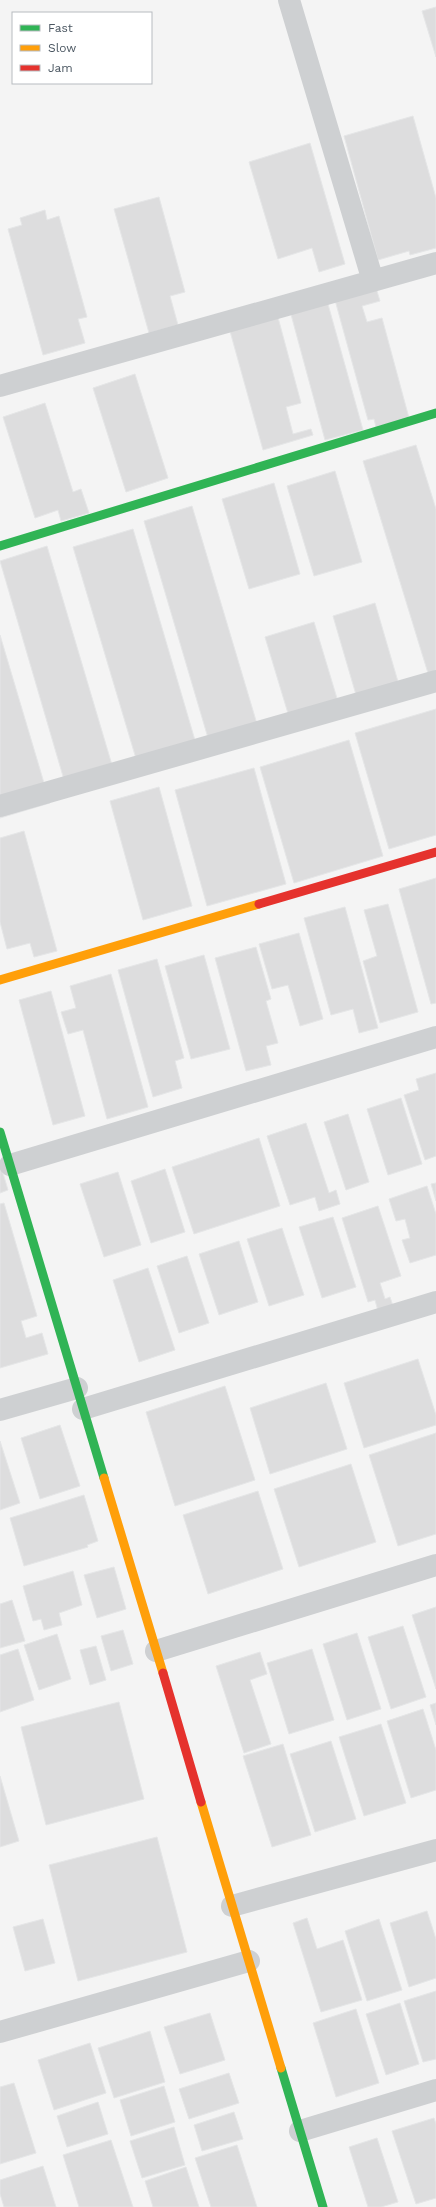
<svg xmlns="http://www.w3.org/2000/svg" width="436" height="2207" viewBox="0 0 436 2207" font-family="'Work Sans',sans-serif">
<rect width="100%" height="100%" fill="#f4f4f4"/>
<path fill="#ddddde" stroke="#e5e6e7" d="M436,7V57L422,11Z
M413,116L436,198V248L410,255L409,251L378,260L344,136Z
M310,143L345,264L319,272L312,248L278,259L249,162Z
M159,197L185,292L170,296L178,325L149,333L114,209Z
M45,210L47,220L59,216L87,317L78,319L85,343L43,355L8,229L22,225L20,218Z
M376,288L380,301L362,306L367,322L382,318L409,418L376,427L374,419L368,420L335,300Z
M326,297L363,430L325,440L289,307Z
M276,310L301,403L286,407L293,434L311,429L313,435L263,450L228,324Z
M135,374L168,478L126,492L93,388Z
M45,403L73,492L81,489L89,513L61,521L58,510L35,518L3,417Z
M416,445L436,509V682L431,683L363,461Z
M335,471L362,562L314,576L287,486Z
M274,483L300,574L249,589L222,499Z
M192,506L260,734L211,748L144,521Z
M133,529L199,754L140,772L73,547Z
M47,546L115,775L67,790L0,561Z
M375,603L401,692L359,705L333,616Z
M314,622L339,705L290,720L265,637Z
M0,635L50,803L0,818Z
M436,709V835L389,849L355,733Z
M349,740L383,856L294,883L260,767Z
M254,768L286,884L207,906L175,790Z
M159,787L192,906L143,920L110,801Z
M24,831L57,951L34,957L30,943L7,949L0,922V838Z
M436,878V1003L431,1004L399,889Z
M388,904L418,1012L380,1023L363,961L377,956L364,910Z
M345,907L378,1028L359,1033L353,1009L331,1015L304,918Z
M299,933L323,1019L300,1026L288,985L272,989L259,944Z
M256,947L271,999L266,1001L278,1043L266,1046L271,1065L246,1071L215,958Z
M204,955L230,1049L191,1059L165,966Z
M157,959L184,1058L175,1061L182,1088L153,1097L118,970Z
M111,974L148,1107L107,1119L83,1030L68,1034L61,1012L76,1008L70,986Z
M51,991L85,1116L53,1125L19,1000Z
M436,1073V1156L425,1160L404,1095L419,1090L416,1079Z
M401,1098L422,1164L388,1175L367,1109Z
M348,1114L369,1182L346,1190L324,1122Z
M306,1123L329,1193L336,1190L340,1204L319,1211L315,1197L290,1205L267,1136Z
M259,1138L280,1206L194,1234L172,1167Z
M0,1163L8,1190L0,1193Z
M165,1169L185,1232L151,1243L131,1181Z
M118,1172L141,1245L104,1257L80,1184Z
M436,1183V1201L431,1184Z
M427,1186L436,1214V1255L410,1263L402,1240L410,1238L405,1219L396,1221L389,1199Z
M4,1203L37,1316L21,1321L26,1338L42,1333L48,1354L0,1368V1204Z
M378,1206L401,1276L380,1283L385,1299L390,1297L393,1306L378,1311L375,1300L368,1302L342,1218Z
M333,1217L356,1287L322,1298L299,1227Z
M282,1228L304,1295L269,1306L247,1239Z
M239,1241L258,1302L219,1315L199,1254Z
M187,1256L209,1323L179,1333L157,1266Z
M148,1268L175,1350L139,1362L113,1280Z
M418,1359L436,1415V1425L364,1448L344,1383Z
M326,1383L347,1449L270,1474L250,1408Z
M225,1386L255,1480L175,1506L146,1412Z
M60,1425L80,1486L40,1499L21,1438Z
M436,1433V1534L398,1546L369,1455Z
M0,1441L20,1503L0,1510Z
M351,1464L376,1542L299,1567L274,1489Z
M258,1491L283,1569L208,1594L183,1515Z
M84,1495L98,1541L87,1545L88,1547L24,1566L10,1518Z
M114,1567L126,1609L97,1618L84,1575Z
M73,1571L82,1605L59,1613L62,1625L44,1630L41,1619L33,1621L23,1586Z
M12,1600L25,1641L0,1648V1604Z
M436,1607V1689L412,1615Z
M403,1626L426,1697L391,1709L368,1637Z
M123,1630L133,1664L111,1671L101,1636Z
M357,1633L381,1709L347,1720L323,1644Z
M57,1634L71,1679L39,1690L24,1645Z
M96,1646L106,1680L90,1685L80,1650Z
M18,1649L34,1700L0,1712V1655Z
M312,1649L334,1720L289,1734L267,1663Z
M260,1652L267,1674L250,1680L271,1744L244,1753L216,1666Z
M119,1702L144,1799L46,1825L21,1727Z
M436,1703V1725L430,1705Z
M423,1709L436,1750V1790L411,1798L387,1721Z
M381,1724L406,1803L364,1816L339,1737Z
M331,1741L356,1819L315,1832L290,1754Z
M283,1744L311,1835L272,1847L243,1756Z
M0,1776L19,1841L0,1847Z
M157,1837L187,1952L78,1981L49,1865Z
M427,1911L436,1939V1978L409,1987L390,1923Z
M307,1918L317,1949L343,1940L362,2000L321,2012L293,1923Z
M43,1919L55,1963L25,1971L13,1927Z
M379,1919L402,1990L367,2001L345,1931Z
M436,1991V2059L423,2062L404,2001Z
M400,2003L419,2064L386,2075L366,2014Z
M356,2009L379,2083L336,2097L313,2023Z
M210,2013L225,2060L180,2074L164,2027Z
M150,2031L165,2082L114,2098L98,2048Z
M90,2043L106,2093L54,2110L38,2060Z
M229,2073L239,2103L189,2119L179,2089Z
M14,2083L36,2153L0,2164V2087Z
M164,2086L175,2122L131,2136L120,2100Z
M98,2102L108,2134L67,2147L57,2116Z
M234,2112L243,2139L202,2151L194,2125Z
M434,2118L436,2124V2198L416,2204L392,2131Z
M174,2127L185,2165L142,2178L130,2141Z
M377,2138L398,2202L381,2207H368L349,2147Z
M111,2140L133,2207H79L63,2155Z
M237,2145L257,2207H211L195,2158Z
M43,2166L56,2207H4L0,2194V2180Z
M186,2167L199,2207H153L145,2181Z"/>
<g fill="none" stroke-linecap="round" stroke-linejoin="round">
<path stroke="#ced0d2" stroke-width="22" d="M289,0L373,281
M0,386L436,263
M0,806L436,681
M10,1165L436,1037
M83,1409L436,1302
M0,1410L77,1388
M156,1651L436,1565
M232,1906L436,1850
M0,2032L249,1961
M300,2131L436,2090"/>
<path stroke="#30b455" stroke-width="9" d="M0,546L436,413
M0,1132L104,1478
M281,2068L323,2207"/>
<path stroke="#ff9f0a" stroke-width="9" d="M0,980L259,904
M104,1478L163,1673
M201,1802L281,2068"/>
<path stroke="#e5322d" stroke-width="9" d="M259,904L436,852
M163,1673L201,1802"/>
</g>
<rect x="12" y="12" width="140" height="72" fill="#ffffff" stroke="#b7bbc0"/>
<rect x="20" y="25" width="20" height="6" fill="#30b455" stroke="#b7bbc0"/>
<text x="48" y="32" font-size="12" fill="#4a5661">Fast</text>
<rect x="20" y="45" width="20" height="6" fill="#ff9f0a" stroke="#b7bbc0"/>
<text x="48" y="52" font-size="12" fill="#4a5661">Slow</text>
<rect x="20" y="65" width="20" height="6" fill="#e5322d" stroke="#b7bbc0"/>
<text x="48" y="72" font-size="12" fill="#4a5661">Jam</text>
</svg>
